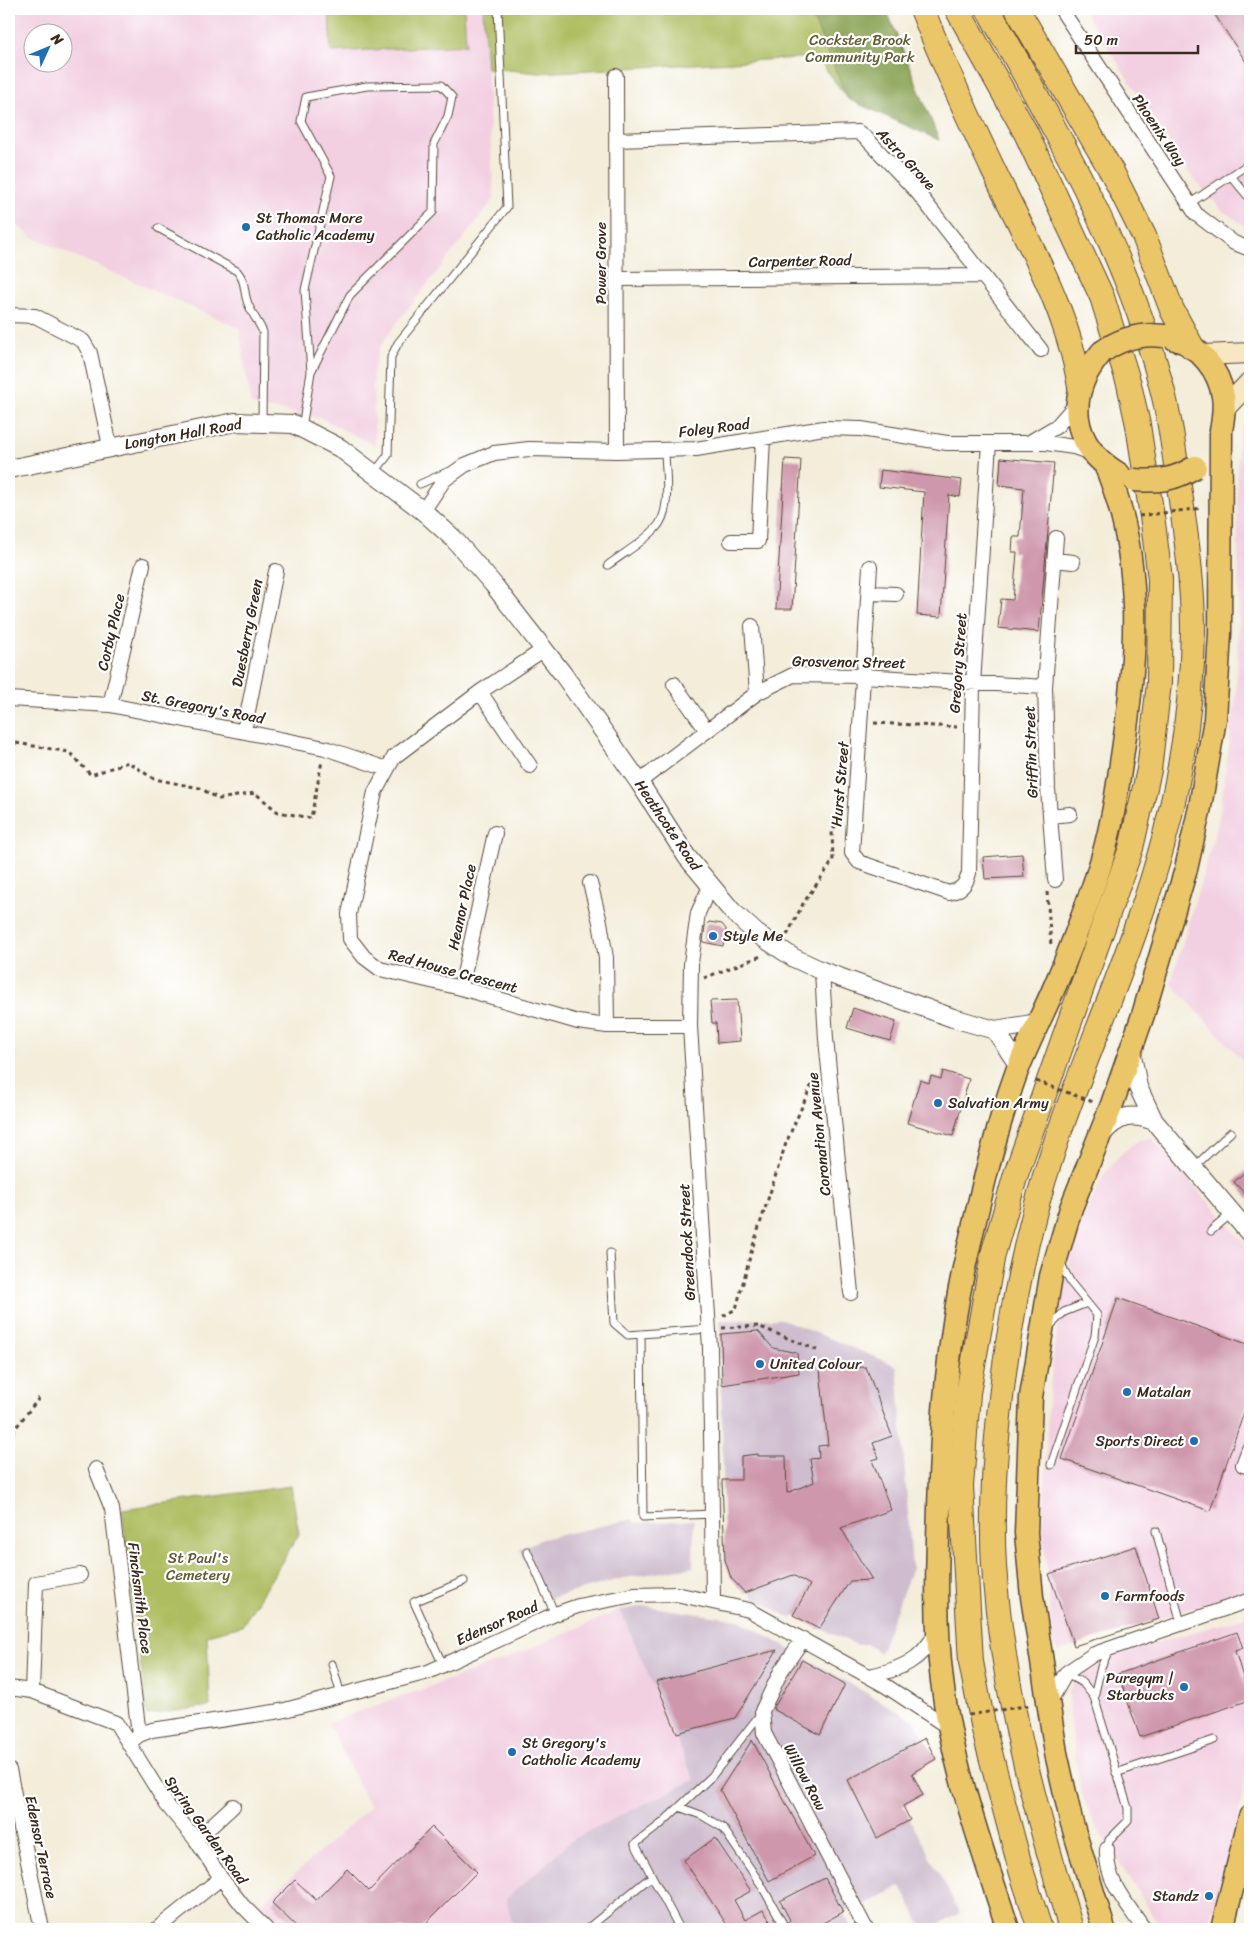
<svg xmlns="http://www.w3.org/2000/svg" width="1259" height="1938" viewBox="0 0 1259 1938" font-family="Sriracha,sans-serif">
<rect width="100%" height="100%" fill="#fff"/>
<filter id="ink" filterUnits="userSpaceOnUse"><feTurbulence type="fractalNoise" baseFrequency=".02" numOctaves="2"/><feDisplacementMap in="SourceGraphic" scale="10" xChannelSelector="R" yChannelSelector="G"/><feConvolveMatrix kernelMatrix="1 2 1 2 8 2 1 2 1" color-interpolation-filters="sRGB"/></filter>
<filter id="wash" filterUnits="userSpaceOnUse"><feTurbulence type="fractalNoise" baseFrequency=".0096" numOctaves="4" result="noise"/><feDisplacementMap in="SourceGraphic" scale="20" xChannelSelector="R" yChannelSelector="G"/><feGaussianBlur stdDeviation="1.12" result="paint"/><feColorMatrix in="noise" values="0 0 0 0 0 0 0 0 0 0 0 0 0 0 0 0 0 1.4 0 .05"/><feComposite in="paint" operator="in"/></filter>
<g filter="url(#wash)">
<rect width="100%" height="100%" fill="#f3edda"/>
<path fill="#f2cfe1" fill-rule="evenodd" d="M9,9H483L494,199L393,328L379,349L373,373L375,446L321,418L251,405L239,328L32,237L9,218ZM32,32H62V62H32Z
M1083,9H1250V229L1223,211L1188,172Z
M1250,409V1068L1171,983L1219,819L1236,694L1239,610L1237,486L1239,437Z
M1152,1138L1250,1249V1589L1059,1651L1054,1646L1043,1534L1048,1407L1055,1342L1072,1244L1102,1177L1120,1155L1137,1141Z
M620,1610L694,1781L574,1838L506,1899L514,1929H287L261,1904L370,1807L328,1723L504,1660Z
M1250,1616V1749L1237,1825L1208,1929H1162L1095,1825L1080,1790L1070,1715L1069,1691L1081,1671L1106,1657Z"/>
<path fill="#cfbdcf" d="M782,1319L897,1366L912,1568L880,1653L866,1644L857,1645L793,1616L792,1619L753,1597L750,1592L745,1593L731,1578L725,1560L720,1320Z
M633,1519L634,1523L694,1520L693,1567L624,1578L544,1600L519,1549L542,1539Z
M646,1606L739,1620L915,1721L936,1759L912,1773L923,1795L903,1806L960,1913L930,1929H923L901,1886L868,1903L843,1912L852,1929H514L506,1899L574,1838L694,1780L620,1610Z"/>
<path fill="#aebd60" stroke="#74743f" d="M329,9H464L466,45L331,52Z
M483,9H886L939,140L848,99L817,57L539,73L487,68Z
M291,1486L299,1534L242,1626L207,1635L210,1706L147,1715L122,1509Z"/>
<path fill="#8aa456" stroke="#62673a" d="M809,9H886L939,140L848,99Z"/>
<g id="blocks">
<path fill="#cf97ac" d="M1211,9H1250V68Z
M1001,458L1054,463L1039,632L998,628L1001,599L1013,600L1017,552H1012L1013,537H1020L1024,488L999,485Z
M785,459L801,460L792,609H776Z
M881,470L962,480L960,497L949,495L941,617L917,615L924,492L879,487Z
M1022,854L1024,877L985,879L983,857Z
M709,922L722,924L726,929L723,946L703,942L705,926Z
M737,1000L740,1041L717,1043L716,1023H712L710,1001Z
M853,1008L896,1022L890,1041L847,1028Z
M943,1071L969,1079L953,1136L907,1123L920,1080L929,1083L931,1076L941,1079Z
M1250,1167V1199L1234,1182Z
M1118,1298L1250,1345V1395L1210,1511L1062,1459Z
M758,1331L773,1348L797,1353L799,1373L722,1385L721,1334Z
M866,1367L892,1436L873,1443L879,1458L872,1460L891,1510L841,1528L872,1580L850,1581L819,1629L793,1615L810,1585L793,1575L745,1593L731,1578L725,1560L722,1480H741V1456L758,1454V1456H786L787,1493L814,1482L810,1459L819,1458L818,1446L828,1445L820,1370Z
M1136,1546L1159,1619L1074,1646L1049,1574Z
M1237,1632L1243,1648L1235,1651L1250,1700L1140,1737L1118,1674Z
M777,1650L735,1718L677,1733L656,1682Z
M802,1660L845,1684L820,1735L773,1709Z
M925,1738L936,1759L912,1773L923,1795L903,1806L910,1820L877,1838L848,1780Z
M752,1740L814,1856L769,1881L720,1790Z
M432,1827L477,1872L420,1929H299L272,1903L295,1880L316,1900L347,1869L369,1891Z
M715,1838L751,1891L734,1900L745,1920L763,1910L776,1929L779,1927L780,1929H726L729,1928L684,1860Z
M825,1878L843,1912L821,1924L823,1929H791L788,1922L790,1920L780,1901Z"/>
</g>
</g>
<g filter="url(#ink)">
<use href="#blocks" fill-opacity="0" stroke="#57473a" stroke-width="1"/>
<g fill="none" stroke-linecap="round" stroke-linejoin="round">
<defs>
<path id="service" d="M1231,176L1250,199
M1189,204L1250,163
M158,228L237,271C248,284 242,294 250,308C254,317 259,323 263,332L262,423
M302,428L311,372L305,290L331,176L301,121L306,97L367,86L441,85L452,97L448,116L434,144L433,212L350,295L311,372
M375,472L388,455L391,357L398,343L507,207L498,9
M420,484L447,472
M608,565C624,553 642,543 655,529C673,512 665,472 665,450
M1193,1168L1231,1132
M1211,1231L1232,1213
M610,1253L614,1323L628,1335L708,1329
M1050,1326L1064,1312L1087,1303
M641,1334L643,1517L712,1514
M1051,1465L1095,1336L1097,1315L1071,1283L1060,1263
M1156,1531L1181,1623
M527,1551L555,1614
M332,1664L341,1695
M443,1665L414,1602L464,1581
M1066,1674L1083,1683L1094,1697L1128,1808V1821L1109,1840L1107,1849
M1094,1697L1101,1667L1109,1650
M1116,1773L1214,1740
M679,1807L701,1815L723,1828L760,1883L786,1929
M587,1929L652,1876
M680,1929L635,1844L661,1824L712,1776L762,1712"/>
<path id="minor" d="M1061,9L1196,214L1234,243L1250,249
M616,76L617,451
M617,140L858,132L867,139L918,193L1041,350
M617,279L983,276
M9,315L35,316L83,341L90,353L110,446
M1030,442L1057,426L1077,403
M423,511L444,480L465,465L494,453L529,449L617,451L696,449L824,428L861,429L947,443H1046L1074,447L1093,454
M731,541H758L763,438
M1054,560L1073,562
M870,567L852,853L859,862L949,893C961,890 966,885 969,873L973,684L989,443
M869,593L896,594
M752,626L757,693
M543,650L480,692L394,757L375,792L349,914L350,939L364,957L380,969L461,988L578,1022L607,1026H690
M674,684L707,731
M480,692L530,766
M9,699L110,705L325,748L387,769
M110,705L143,565
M244,731L276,571
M639,782L757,693L793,675L863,676L1045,687
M1050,816L1070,814
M1055,880L1048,789L1045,687L1056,538
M590,883L600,922L606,958L607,1026
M710,886L698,913L691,963L690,1026L710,1348L713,1600
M822,971L826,1039L851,1293
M461,988L495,833
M1249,1449L1243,1465L1250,1467
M96,1469L112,1509L139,1735
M803,1639L781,1671L762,1711L764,1733L866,1929
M869,1676C899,1670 922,1661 936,1632
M9,1688L32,1691L116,1723L167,1805L196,1840L221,1878L243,1906L266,1929
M32,1691L36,1583L80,1575
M1049,1703L1066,1673L1094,1654L1250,1600
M129,1743L139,1735L152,1730L281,1711L428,1672L555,1614L578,1606L634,1595L676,1594L749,1610L886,1686L951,1729
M9,1770L42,1929
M196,1840L233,1806
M1107,1849C1105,1881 1127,1904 1144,1929
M157,1929L221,1878"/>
<path id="tertiary" d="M9,469L235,422L293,424L340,448L423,511L453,538L493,584L563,674L639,782L687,857L732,911L756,933L794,958L822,971L953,1018L995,1030L1038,1023
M995,1030L1019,1066
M1131,1050L1138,1087L1154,1121L1250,1234
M1102,1134C1118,1116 1131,1112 1154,1121"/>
<path id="secondary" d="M1202,355L1250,353
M1224,409L1250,382"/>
<path id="primary" d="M1102,352C1065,394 1069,445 1119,474
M1008,1929C982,1848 952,1766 942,1681C935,1624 937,1566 939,1508C941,1427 947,1347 964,1268C979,1202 994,1134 1017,1071C1028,1043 1042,1016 1054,988C1070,951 1084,913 1097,875C1111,834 1117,792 1123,750C1137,655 1144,558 1106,467
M1104,1929L1071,1820L1056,1753L1032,1597L1026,1533L1031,1397L1051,1276L1071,1208L1111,1107L1143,1015L1186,869L1200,807L1215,719L1220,633L1221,431C1223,420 1225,408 1223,396C1219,371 1200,346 1175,339
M1222,1929L1250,1817"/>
<path id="trunk" d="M922,9C946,70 974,130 1003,190C1034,253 1069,316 1080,387
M957,9L1026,133L1102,297L1129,384L1138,425L1153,523L1160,579L1159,683L1149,770L1131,848L1016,1174L993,1254L968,1393L961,1486L971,1662L984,1730L1021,1870L1040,1929
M988,9C1055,128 1125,248 1160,381C1171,420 1175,460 1181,500C1187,543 1193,586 1193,630C1192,730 1171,831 1137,925C1111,1001 1078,1075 1053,1151C1024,1237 1008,1326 999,1416C994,1465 991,1517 994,1566C1002,1691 1036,1811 1071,1929
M1017,9L1112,172L1144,236L1172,310L1192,347"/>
</defs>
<use href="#service" stroke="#57473a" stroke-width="9"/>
<use href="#minor" stroke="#57473a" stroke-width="16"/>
<use href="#tertiary" stroke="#57473a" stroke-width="20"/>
<use href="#secondary" stroke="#57473a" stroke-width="22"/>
<use href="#primary" stroke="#57473a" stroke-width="25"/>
<use href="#trunk" stroke="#57473a" stroke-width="26"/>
<path stroke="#57473a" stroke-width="3" stroke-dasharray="4 4" stroke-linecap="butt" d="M874,723L957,727
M16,743L69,752L91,775L128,762L154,779L200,788L219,799L255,793L278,812L311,818L322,761
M1047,892L1051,946
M787,935L804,902L833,861L832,830L839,822
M704,978L761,956
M723,1316L736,1309L752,1249L786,1143L815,1077
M722,1328L758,1326L817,1350
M9,1440L14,1430L39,1398"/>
<use href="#service" stroke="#fff" stroke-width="7"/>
<use href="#minor" stroke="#fff" stroke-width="14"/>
<use href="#tertiary" stroke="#fff" stroke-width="18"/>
<use href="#secondary" stroke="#f7e8c3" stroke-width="20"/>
<use href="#primary" stroke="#ebc669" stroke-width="22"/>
<use href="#trunk" stroke="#ebc669" stroke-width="24"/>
<defs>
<path id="primary-bridge" d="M1102,352C1121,338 1141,333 1164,336
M1134,480C1158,482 1174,480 1195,467"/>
</defs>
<use href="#primary-bridge" stroke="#57473a" stroke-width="25" stroke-linecap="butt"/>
<path stroke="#57473a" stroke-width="3" stroke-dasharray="4 4" stroke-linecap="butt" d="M1139,516L1202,508
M1036,1081L1096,1103
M969,1715L1032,1705"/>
<use href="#primary-bridge" stroke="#ebc669" stroke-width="22"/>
</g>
</g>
<g fill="#1f6fb2" stroke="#fff" stroke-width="2">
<circle cx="246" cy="227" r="5"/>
<circle cx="713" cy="936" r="5"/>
<circle cx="938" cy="1103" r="5"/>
<circle cx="760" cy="1364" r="5"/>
<circle cx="1127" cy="1392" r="5"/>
<circle cx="1194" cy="1441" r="5"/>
<circle cx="1105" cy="1596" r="5"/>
<circle cx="1184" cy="1687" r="5"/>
<circle cx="512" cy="1752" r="5"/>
<circle cx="1209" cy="1896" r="5"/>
</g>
<g text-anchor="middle" stroke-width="4.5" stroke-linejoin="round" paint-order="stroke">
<g font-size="15" fill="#635d35" stroke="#fff">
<text x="860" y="45">Cockster Brook<tspan x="860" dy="17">Community Park</tspan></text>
<text x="198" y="1563">St Paul's<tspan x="198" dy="17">Cemetery</tspan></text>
</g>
<g font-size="15" fill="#3b2a1e" stroke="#fff">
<text transform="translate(1159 130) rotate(56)" y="5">Phoenix Way</text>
<text transform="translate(906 159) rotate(47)" y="5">Astro Grove</text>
<text transform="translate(800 261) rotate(-1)" y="5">Carpenter Road</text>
<text transform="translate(601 263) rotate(-90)" y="5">Power Grove</text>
<text transform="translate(714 428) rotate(-7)" y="5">Foley Road</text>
<text transform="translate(183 434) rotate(-10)" y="5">Longton Hall Road</text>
<text transform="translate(111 632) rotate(-77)" y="5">Corby Place</text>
<text transform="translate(247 633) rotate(-79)" y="5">Duesberry Green</text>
<text transform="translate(849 662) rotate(1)" y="5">Grosvenor Street</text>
<text transform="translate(958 663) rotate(-86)" y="5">Gregory Street</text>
<text transform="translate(203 707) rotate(11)" y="5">St. Gregory's Road</text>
<text transform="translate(1031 752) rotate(-92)" y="5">Griffin Street</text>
<text transform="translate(840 784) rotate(-85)" y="5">Hurst Street</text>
<text transform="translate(668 825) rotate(56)" y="5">Heathcote Road</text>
<text transform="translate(462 907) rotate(-78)" y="5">Heanor Place</text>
<text transform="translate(453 971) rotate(15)" y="5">Red House Crescent</text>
<text transform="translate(819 1134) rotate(-96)" y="5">Coronation Avenue</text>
<text transform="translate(687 1242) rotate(-93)" y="5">Greendock Street</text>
<text transform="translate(140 1598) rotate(83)" y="5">Finchsmith Place</text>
<text transform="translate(497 1623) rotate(-24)" y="5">Edensor Road</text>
<text transform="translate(805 1777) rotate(62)" y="5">Willow Row</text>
<text transform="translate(206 1830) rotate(54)" y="5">Spring Garden Road</text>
<text transform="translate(41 1847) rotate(78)" y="5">Edensor Terrace</text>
</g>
<g font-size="15" fill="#3b2a1e" stroke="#fff" text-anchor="start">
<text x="256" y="223">St Thomas More<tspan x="256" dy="17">Catholic Academy</tspan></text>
<text x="723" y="941">Style Me</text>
<text x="948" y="1108">Salvation Army</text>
<text x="770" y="1369">United Colour</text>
<text x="1137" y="1397">Matalan</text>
<text x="1184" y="1446" text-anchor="end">Sports Direct</text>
<text x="1115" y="1601">Farmfoods</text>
<text x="1174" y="1683" text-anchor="end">Puregym |<tspan x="1174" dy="17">Starbucks</tspan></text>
<text x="522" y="1748">St Gregory's<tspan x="522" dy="17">Catholic Academy</tspan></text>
<text x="1199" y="1901" text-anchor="end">Standz</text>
</g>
</g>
<rect width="1259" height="1938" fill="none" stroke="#fff" stroke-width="30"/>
<g transform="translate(48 48) rotate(46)"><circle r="24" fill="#ffffff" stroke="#b1aaa5"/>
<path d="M0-4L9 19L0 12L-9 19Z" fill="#1f6fb2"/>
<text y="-8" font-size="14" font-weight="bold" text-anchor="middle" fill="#3b2a1e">N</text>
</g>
<path d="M1076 45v8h122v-8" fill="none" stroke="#3b2a1e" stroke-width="2.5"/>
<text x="1084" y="45" font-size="15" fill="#3b2a1e" stroke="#ffffff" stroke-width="4" paint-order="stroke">50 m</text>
</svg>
